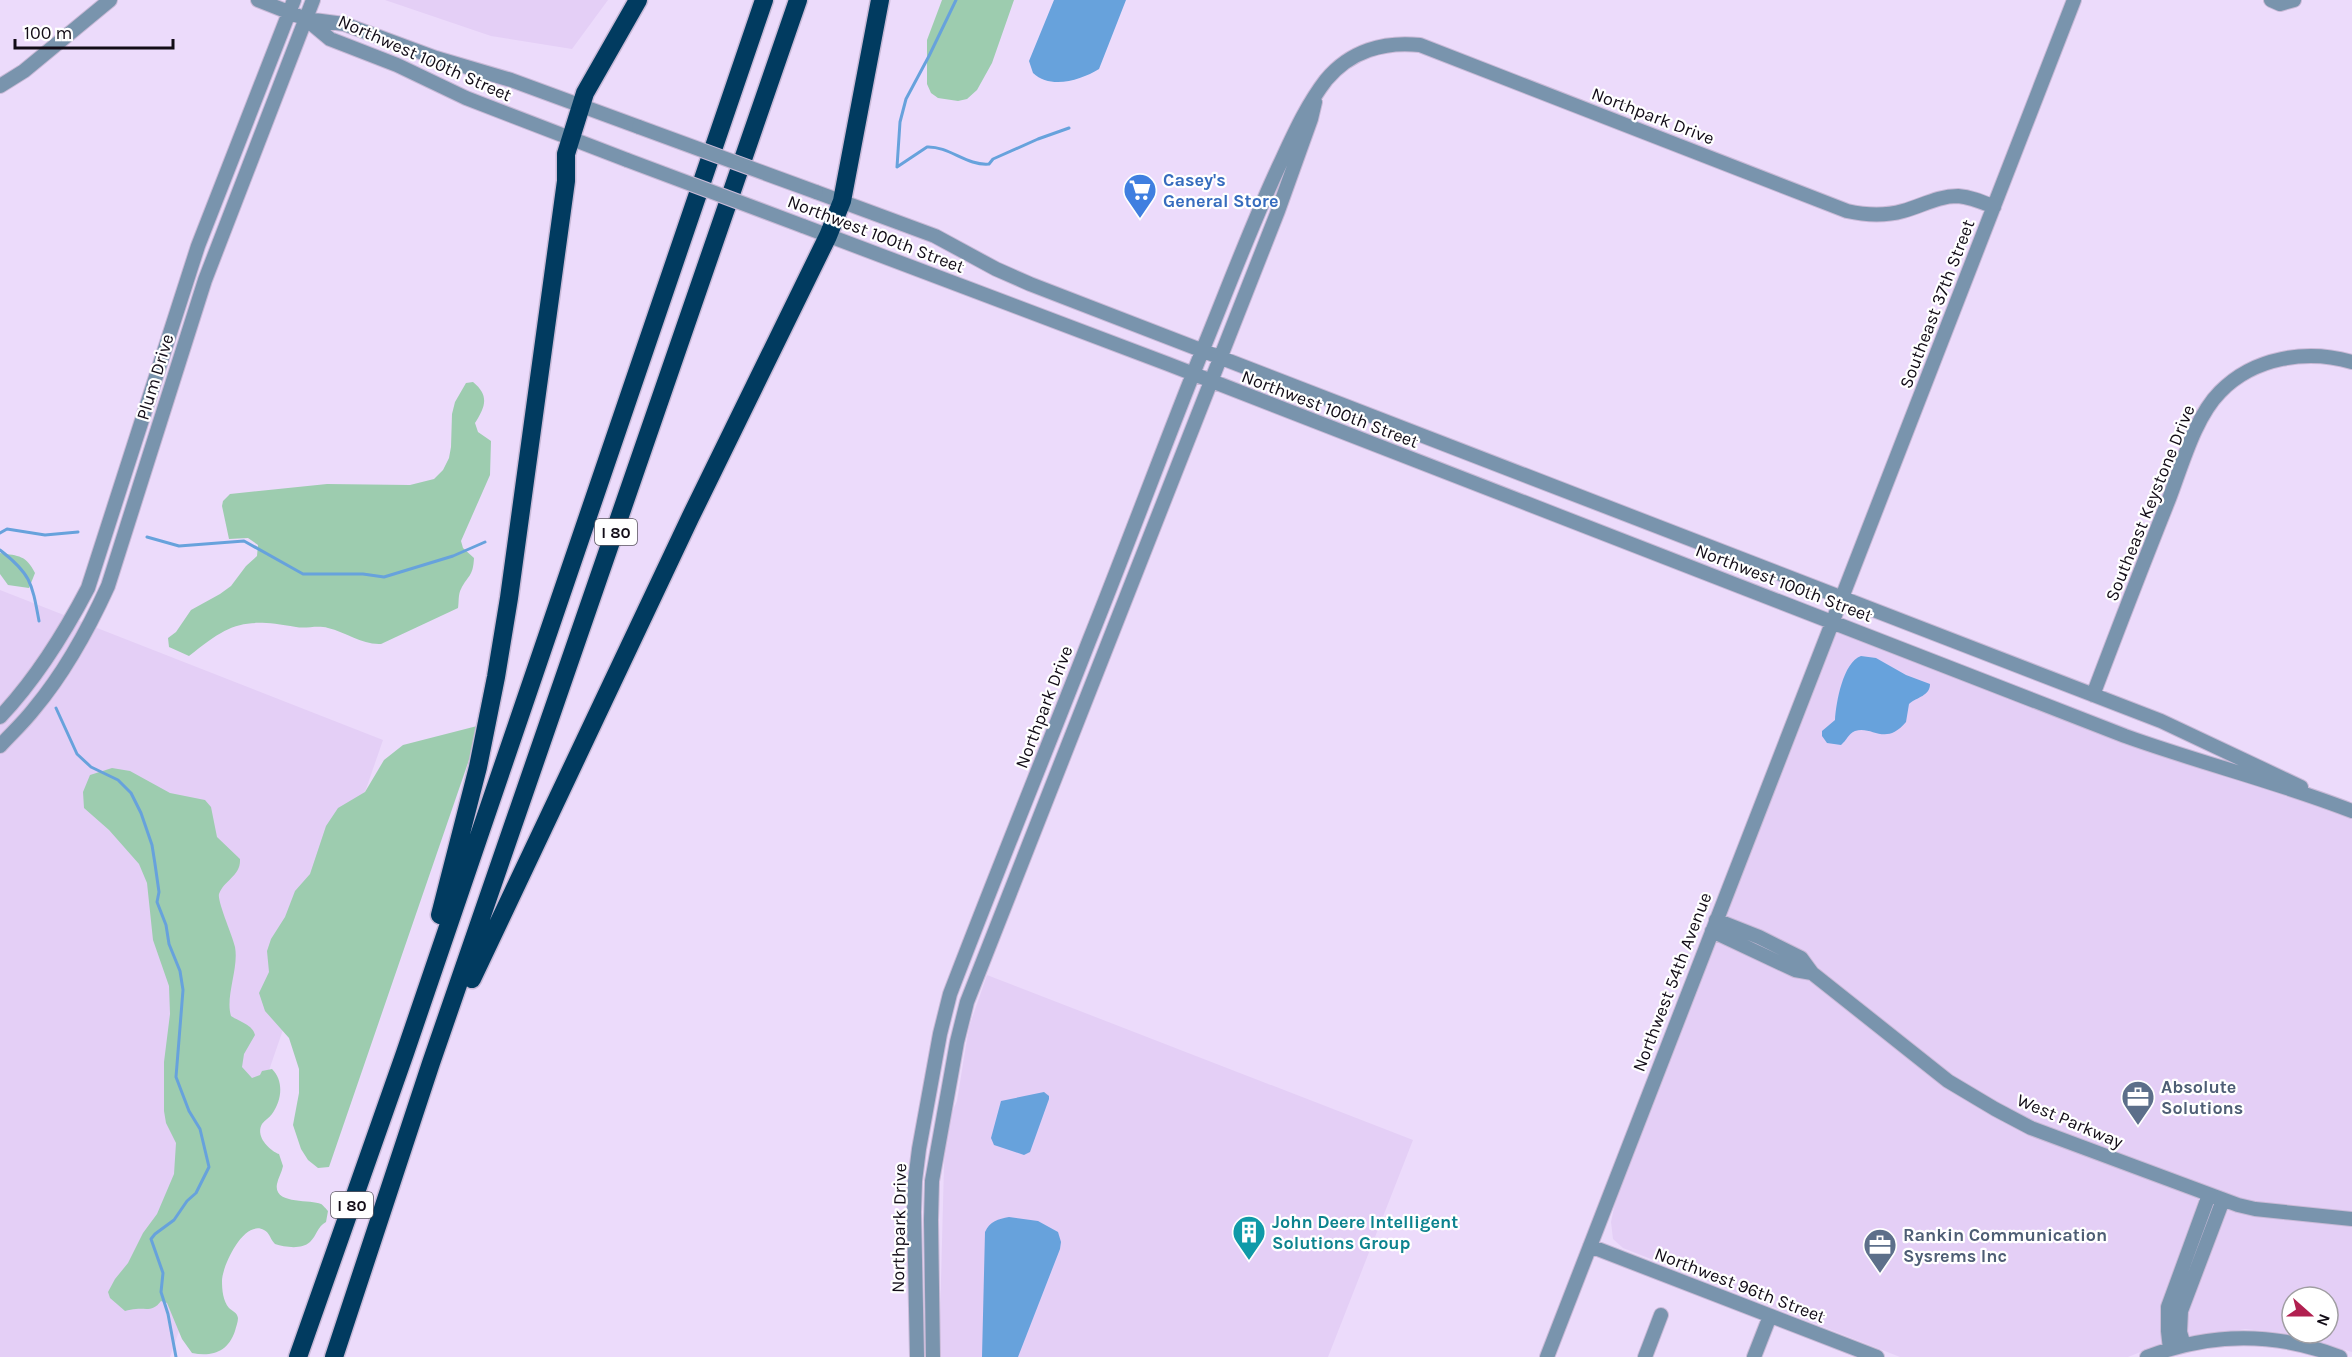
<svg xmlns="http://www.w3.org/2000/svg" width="2352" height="1357" viewBox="0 0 2352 1357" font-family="Karla,sans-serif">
<rect width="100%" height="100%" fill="#ecdbfb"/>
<path fill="#e4cff6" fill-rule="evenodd" d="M385,0H608L572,49L491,36Z
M0,590L383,740L170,1357H0Z
M1850,624L1870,629L2352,814V1352L2283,1333L2245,1329L2161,1344L2128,1357H1900L1623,1248L1613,1239L1611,1222L1617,1194L1833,638L1839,631ZM2292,1297H2328V1333H2292Z
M987,975L1413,1140L1328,1357H939L945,1128L957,1101L969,1027Z"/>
<path fill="#9dccaf" d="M942,0H1014L992,63L977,90L967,99L958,101L938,98L931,93L927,84V40Z
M473,382C490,396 485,407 475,423L478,432L491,441L490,475L461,541L463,548L474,558C473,577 468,575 461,589C458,594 459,603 458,608L381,644C362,645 346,632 328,628C317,625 306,629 296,627C243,618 231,622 189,656L169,647L168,638L176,632L191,610L220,594L231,586L246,566L257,556L258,545L248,538L229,539L222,506L223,501L230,494L327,484L410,485L434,479L443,470L449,458L451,447L452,414L455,402L466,383Z
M0,553C19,556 26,555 35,573L29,588L8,585L0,574Z
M481,725L329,1167L318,1168L308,1160L301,1149L293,1125L299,1093V1069L289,1038L265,1011L259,993L269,972L267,951L271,939L285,917L295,891L310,874L326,826L338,808L365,792L384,760L403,745Z
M112,768L130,771L170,793L205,800L211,807L217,837L240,859C241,876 224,880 219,894C217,901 233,937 235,947C239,968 225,997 231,1016C240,1022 253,1025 255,1035L244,1054L242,1067L252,1078L260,1075L262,1071L272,1069C284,1081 282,1100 272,1114C269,1118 265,1120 262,1124C255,1136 269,1150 279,1154L283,1166C282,1172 278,1178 277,1184C273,1205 311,1199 321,1204C322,1204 327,1210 328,1211L326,1222C317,1227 317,1235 310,1242C301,1250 285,1247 275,1244C270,1239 270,1233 264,1230C244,1219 222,1266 222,1281C222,1290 223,1301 229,1308C232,1311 237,1312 238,1318C238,1322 236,1327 235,1331C228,1352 212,1357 192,1353L182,1339L167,1303L161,1301C153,1312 147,1308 136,1309C132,1309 129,1310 125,1311L110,1298L108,1292L115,1279L128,1263L143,1233L157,1214L174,1174L176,1143L166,1123L164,1111V1062L170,1014L169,986L153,940L147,883L139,864L109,830L84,808L83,792L90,775Z"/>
<path fill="#67a2dc" d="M1054,0H1126L1099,69C1081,80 1051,90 1033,73L1029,61Z
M1861,656L1876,658L1906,675L1930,684C1930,696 1917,697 1909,704L1906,722C1885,747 1872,725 1855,731C1848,734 1847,740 1841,745L1827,743L1822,736V731L1835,720C1836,703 1843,662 1861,656Z
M1044,1092L1049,1096V1099L1030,1152L1024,1155L994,1145L991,1138L1001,1101Z
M1009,1217L1038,1221L1058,1232L1061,1242L1060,1249L1018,1357H982L985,1232C990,1221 998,1219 1009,1217Z"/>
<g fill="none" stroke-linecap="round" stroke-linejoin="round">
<path stroke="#67a2dc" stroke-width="3" d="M897,167L927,147C949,146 967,166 989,164L993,159L1038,139L1069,128
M897,167L900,122L906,99L929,56L956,0
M0,533L7,529L45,535L78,532
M147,537L179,546L244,541L303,574H363L384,577L453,556L485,542
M0,550C31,574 32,583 39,621
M56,708L77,754L91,767L118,780L131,793L141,813L152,845L155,864L159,892L157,902L166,925L169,944L180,971L183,990L176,1077L189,1111L200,1129L209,1167L196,1193L187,1201L174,1220L155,1234L151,1239L163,1273L161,1292L168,1314L176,1357"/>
<defs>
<path id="minor" d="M258,0L306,19L344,24L436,58L511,80L639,127
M2271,0L2280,4L2294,0
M306,19L330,39L397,65L466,98L627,160
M0,86L24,71L110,0
M816,192L935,236L996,269L1030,284L2161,721L2301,787
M803,226L1168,364L2125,736C2200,763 2278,782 2352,811
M2093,695C2118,629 2143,564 2169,499C2182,465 2195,417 2220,392C2254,357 2307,349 2352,362
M0,717C36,679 64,634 88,588L198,246L294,0
M0,746C11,734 24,722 34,709C65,672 88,630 108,586L205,280L313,0
M1716,920L1759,937L1801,958L1812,973L1948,1081L1995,1109L2031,1128L2238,1205L2255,1209L2352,1219
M1712,931L1795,970L1812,973
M1590,1246L1877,1357
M2184,1345L2180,1332L2181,1311L2223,1200
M2170,1349L2168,1331V1307L2209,1195
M917,1357L914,1212L915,1181L919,1149L940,1034L950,994C995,876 1043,759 1089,641C1128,544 1164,446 1203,349C1228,288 1251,226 1279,166C1293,136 1306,106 1326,80C1350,51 1384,41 1420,45L1847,211C1865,215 1885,216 1903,211C1922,206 1937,196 1958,196C1971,197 1982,202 1994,207
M933,1357L931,1220L932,1181L957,1042L967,1002L1278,211L1311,119L1315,102
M1547,1357L2074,0
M1645,1357L1661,1315
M1754,1357L1770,1316
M2147,1357C2211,1332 2276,1332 2340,1357"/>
<path id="highway" d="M440,915L478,767L496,677L509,598L566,181V154L585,93L638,0
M472,979L690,518L828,236L842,201L880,0
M298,1357L405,1053L764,0
M334,1357L431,1063L798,0"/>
</defs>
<use href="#minor" stroke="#c9bad7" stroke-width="16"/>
<use href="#highway" stroke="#c9bad7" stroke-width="21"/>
<use href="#minor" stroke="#7994ad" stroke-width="14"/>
<use href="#highway" stroke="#013b60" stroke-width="18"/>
<defs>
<path id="minor-bridge" d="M639,127L816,192
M627,160L803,226"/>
</defs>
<use href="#minor-bridge" stroke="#c9bad7" stroke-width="16" stroke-linecap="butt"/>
<use href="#minor-bridge" stroke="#7994ad" stroke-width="14"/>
</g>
<defs>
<symbol id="supermarket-pin" viewBox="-11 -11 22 30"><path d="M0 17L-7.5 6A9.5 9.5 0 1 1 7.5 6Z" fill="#3f7fe0" stroke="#fff"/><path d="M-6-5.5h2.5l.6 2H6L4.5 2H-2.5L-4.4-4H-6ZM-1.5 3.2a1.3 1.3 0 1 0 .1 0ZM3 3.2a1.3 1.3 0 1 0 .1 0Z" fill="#fff"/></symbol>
<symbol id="office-pin" viewBox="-11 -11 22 30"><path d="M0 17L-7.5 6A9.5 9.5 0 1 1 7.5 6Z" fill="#5c6f8a" stroke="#fff"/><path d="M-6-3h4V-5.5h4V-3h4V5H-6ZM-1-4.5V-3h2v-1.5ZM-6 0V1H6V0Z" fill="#fff"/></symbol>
<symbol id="building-pin" viewBox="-11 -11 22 30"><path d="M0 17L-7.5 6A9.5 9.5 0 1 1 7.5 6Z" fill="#0f9aa8" stroke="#fff"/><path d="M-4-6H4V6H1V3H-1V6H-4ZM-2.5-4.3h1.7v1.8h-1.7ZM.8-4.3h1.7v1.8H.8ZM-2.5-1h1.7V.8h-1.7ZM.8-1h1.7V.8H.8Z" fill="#fff"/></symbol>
</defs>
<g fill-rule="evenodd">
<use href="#supermarket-pin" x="1121" y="171" width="38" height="52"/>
<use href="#office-pin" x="2119" y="1078" width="38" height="52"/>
<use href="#building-pin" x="1230" y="1213" width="38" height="52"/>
<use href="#office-pin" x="1861" y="1226" width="38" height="52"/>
</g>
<g text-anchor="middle" stroke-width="4.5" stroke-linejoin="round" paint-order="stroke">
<g fill="#fff" stroke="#59555d" stroke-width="1.5">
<rect x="595" y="519" width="42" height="26" rx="4.5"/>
<rect x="331" y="1192" width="42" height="26" rx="4.5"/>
</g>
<g font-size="16" font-weight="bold" fill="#120c17">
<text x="616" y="538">I 80</text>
<text x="352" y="1211">I 80</text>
</g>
<g font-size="18" fill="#120c17" stroke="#fff">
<text transform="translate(425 58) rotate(24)" y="6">Northwest 100th Street</text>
<text transform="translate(1653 116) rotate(21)" y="6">Northpark Drive</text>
<text transform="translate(876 234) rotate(21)" y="6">Northwest 100th Street</text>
<text transform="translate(1937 304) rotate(-69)" y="6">Southeast 37th Street</text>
<text transform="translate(155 377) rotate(-73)" y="6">Plum Drive</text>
<text transform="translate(1330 409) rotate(21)" y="6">Northwest 100th Street</text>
<text transform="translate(2150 503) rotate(-68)" y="6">Southeast Keystone Drive</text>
<text transform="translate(1784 583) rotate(21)" y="6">Northwest 100th Street</text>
<text transform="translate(1044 707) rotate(-69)" y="6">Northpark Drive</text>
<text transform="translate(1672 982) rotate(-69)" y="6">Northwest 54th Avenue</text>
<text transform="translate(2070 1121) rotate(23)" y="6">West Parkway</text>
<text transform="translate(899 1228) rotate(-89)" y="6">Northpark Drive</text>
<text transform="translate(1740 1285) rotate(21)" y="6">Northwest 96th Street</text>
</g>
<g font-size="18" font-weight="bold" fill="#366cbe" stroke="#fff" text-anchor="start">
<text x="1163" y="186">Casey's<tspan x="1163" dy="21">General Store</tspan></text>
</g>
<g font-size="18" font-weight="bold" fill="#4e5e75" stroke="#fff" text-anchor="start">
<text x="2161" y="1093">Absolute<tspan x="2161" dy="21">Solutions</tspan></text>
<text x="1903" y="1241">Rankin Communication<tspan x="1903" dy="21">Sysrems Inc</tspan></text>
</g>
<g font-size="18" font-weight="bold" fill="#0d838f" stroke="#fff" text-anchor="start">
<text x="1272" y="1228">John Deere Intelligent<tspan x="1272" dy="21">Solutions Group</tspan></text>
</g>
</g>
<g transform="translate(2310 1315) rotate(111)"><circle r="28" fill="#ffffff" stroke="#a09ea2" stroke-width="1.5"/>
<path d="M0-4.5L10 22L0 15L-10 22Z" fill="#b12050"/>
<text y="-9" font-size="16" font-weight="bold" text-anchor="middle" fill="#120c17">N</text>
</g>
<path d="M15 39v9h158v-9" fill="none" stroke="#120c17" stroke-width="3"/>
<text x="24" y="39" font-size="18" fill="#120c17" stroke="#ffffff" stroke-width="4.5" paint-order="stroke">100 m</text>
</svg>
